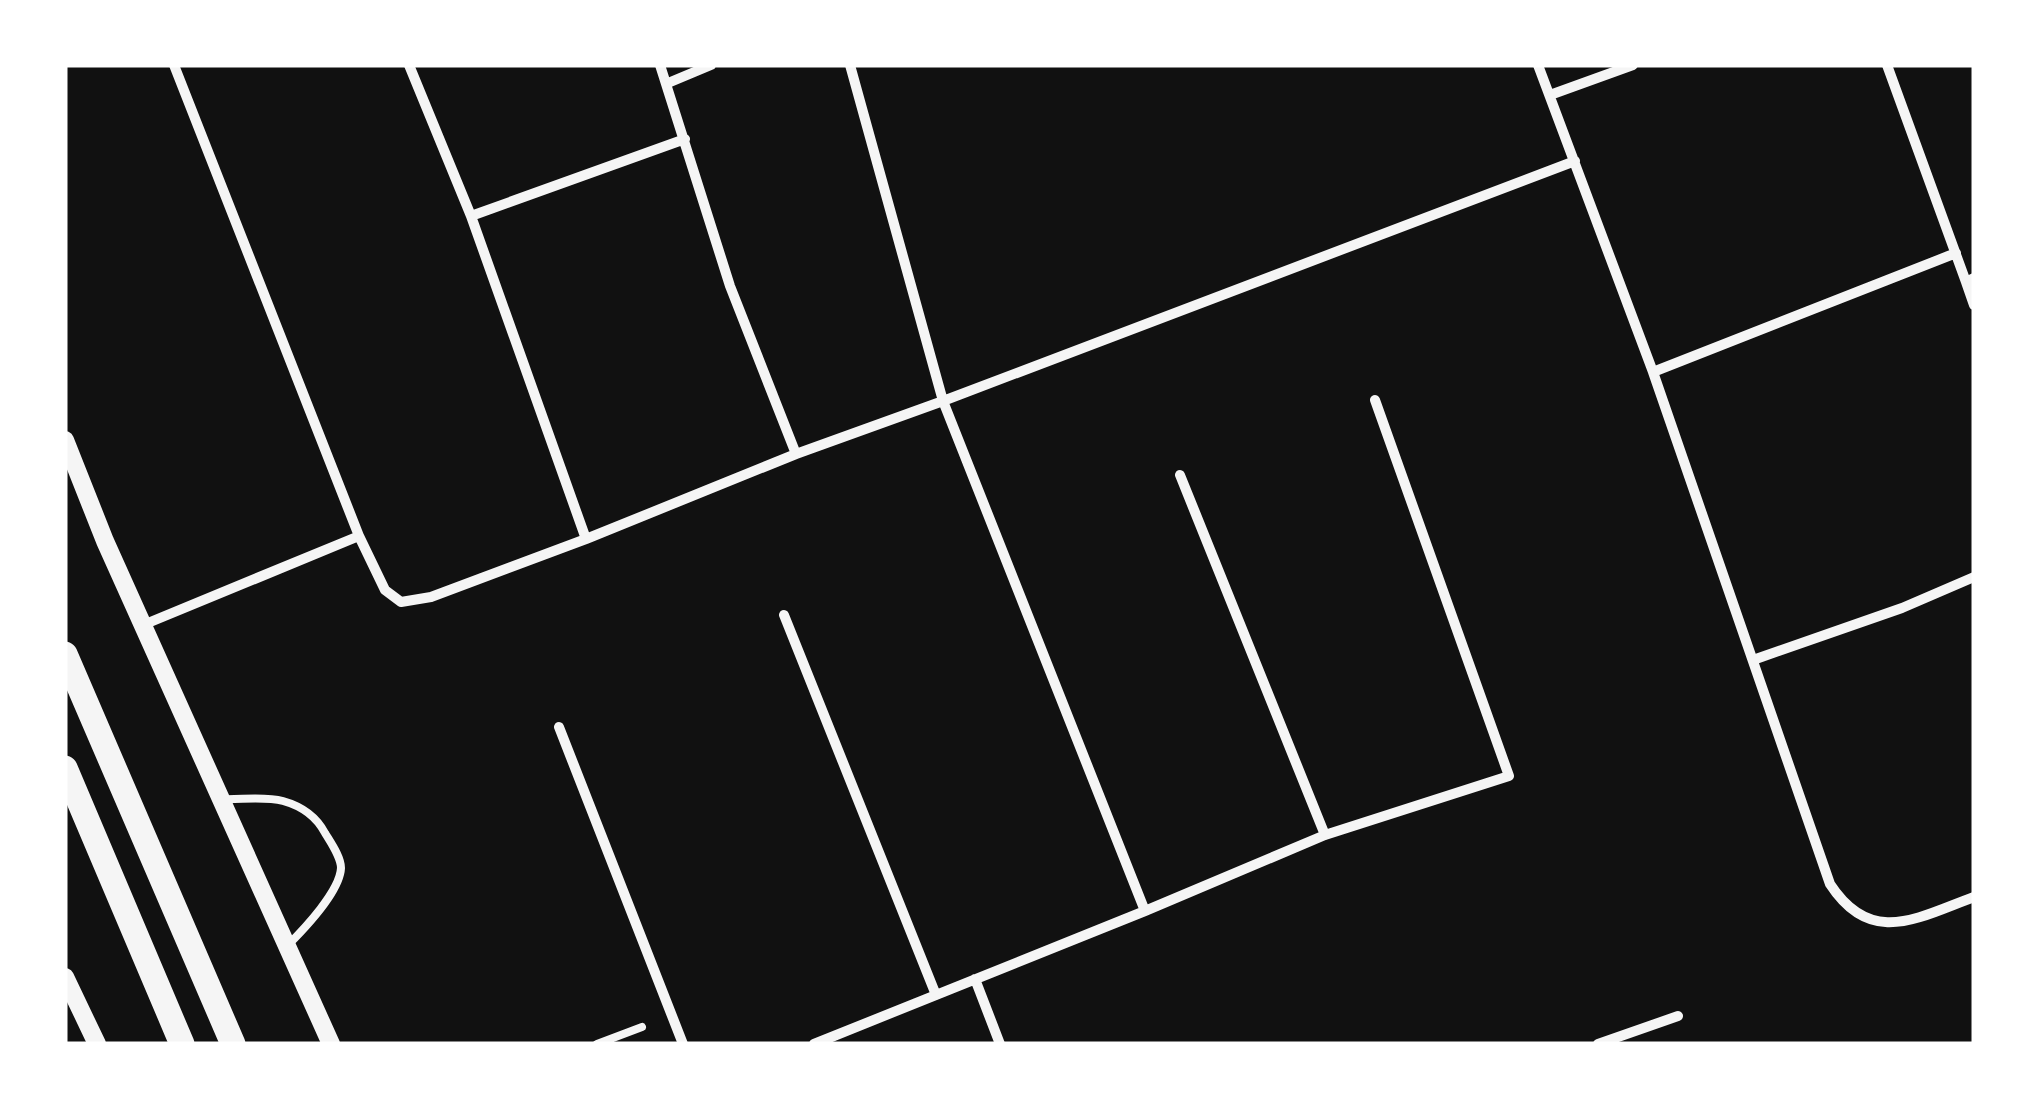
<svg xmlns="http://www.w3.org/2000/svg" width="2039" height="1109" viewBox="0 0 2039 1109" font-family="'Playfair Display',serif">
<rect width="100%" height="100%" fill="#111"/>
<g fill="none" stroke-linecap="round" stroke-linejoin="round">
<path stroke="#f5f5f5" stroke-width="8" d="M221,799C240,800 264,796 283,801C301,806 316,816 325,833C331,843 341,857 341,868C340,891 304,929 288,945
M597,1044L642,1027"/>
<path stroke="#f5f5f5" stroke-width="10" d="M174,65L359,536
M409,65L471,216L586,539
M660,65L730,286L796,454
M850,65L943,401L1145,911
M1538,65L1653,372L1956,253
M1887,65L1966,282L1974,278
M668,83L711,65
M1550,95L1633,65
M471,216L685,139
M1966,282L1974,305
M1653,372L1830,884C1871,947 1917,918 1974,897
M1180,475L1325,835
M784,615L936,995
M143,625L359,536L385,590L401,602L431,597L586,539L796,454L943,401L1575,161
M1753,660L1902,608L1974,577
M559,727L683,1044
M975,979L1000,1044
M814,1044L1145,911L1325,835L1509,776L1375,400
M1598,1044L1678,1016"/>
<path stroke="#f5f5f5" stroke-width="18" d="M65,440L105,541L331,1044
M65,977L97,1044"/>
<path stroke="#f5f5f5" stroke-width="25" d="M65,654L233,1044
M65,768L182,1044"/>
</g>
<rect width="2039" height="1109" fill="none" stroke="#ffffff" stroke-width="135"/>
</svg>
